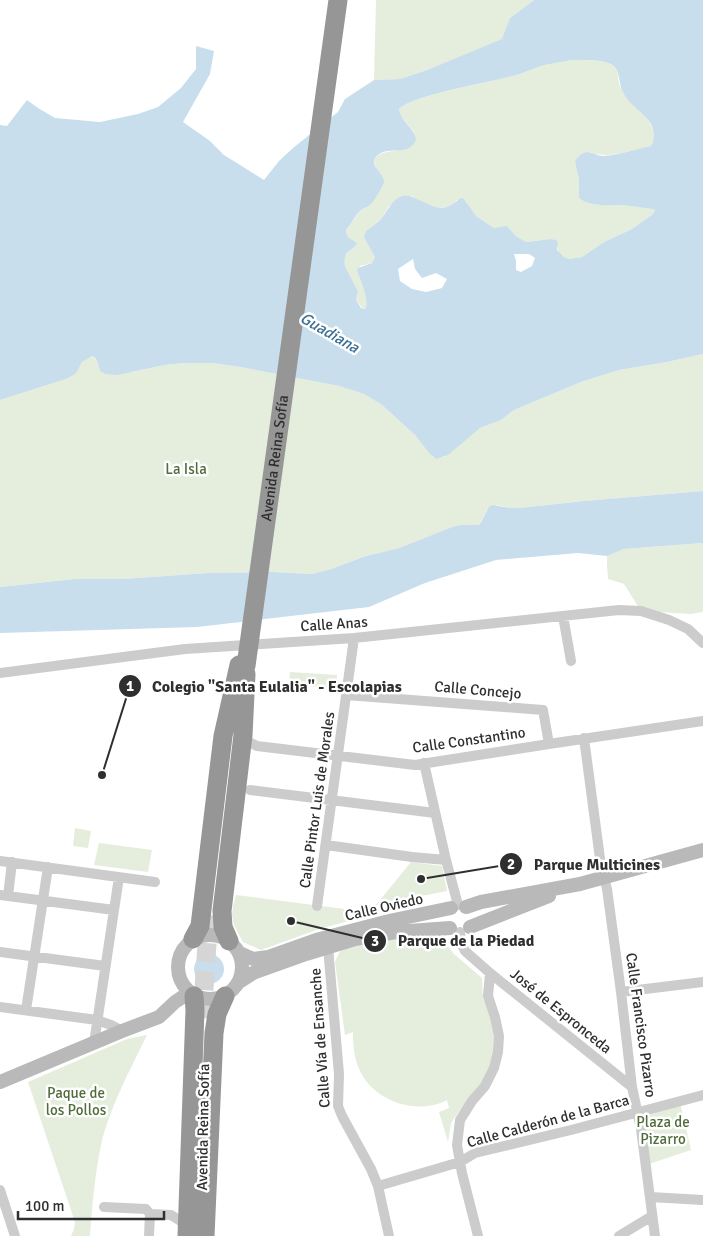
<svg xmlns="http://www.w3.org/2000/svg" width="703" height="1236" viewBox="0 0 703 1236" font-family="Signika,sans-serif">
<rect width="100%" height="100%" fill="#fff"/>
<path fill="#e5eddd" d="M376,0H534L510,18L503,39L427,70L400,79L374,80Z
M572,60C583,60 601,59 611,64C621,69 616,80 621,88C631,101 665,129 651,146C629,150 611,160 589,152L575,162L579,179V197C586,207 612,205 624,205C633,206 643,208 652,209L655,210L653,214L632,229L604,242L582,257L569,259L564,257L558,252L557,241L550,239L527,242C518,239 513,233 508,227L494,228L476,216L471,211L466,201L457,200C454,203 451,206 447,207C437,210 419,201 411,196L389,206L382,218L366,231L375,257L372,263L360,266L357,271C361,282 368,296 366,308L363,309L356,300L358,294L345,266C343,247 352,254 357,243L348,237L346,233V230L360,211L367,207L383,178C381,174 377,171 376,167C367,151 397,151 406,149L414,132L399,114V109C413,95 490,82 513,76C524,73 534,68 545,65C554,63 563,62 572,60Z
M703,354V491L584,501L519,508H510L497,505L487,510L483,518L478,525L452,527L399,548L366,556L331,569L312,574L272,572L208,573L123,579H74L0,587V400L66,379L74,375L77,372L82,362L90,356H92L97,361L100,371L132,372L165,365L185,363H213L240,367L339,386L364,394L382,405L415,435L433,457H444L474,432L480,428L501,420L514,410L581,382L619,370L667,362Z
M703,543V612L691,614L641,611L624,584L608,579L607,564V556L624,549Z
M290,672L337,675L336,688L289,685Z
M75,828L91,831L88,848L73,846Z
M99,843L152,850L148,872L94,865Z
M411,862L442,866L447,891L376,905Z
M236,895L344,909L363,917L319,929L261,950L243,942L234,925L232,915L233,906Z
M437,932L454,954L482,978L483,998L491,1016L495,1033L494,1053L490,1068L483,1082L462,1107L451,1123L448,1142L439,1112L449,1108L447,1100C417,1116 374,1101 360,1071C354,1058 353,1046 353,1032L345,1035L335,962L340,951L369,941Z
M147,1035C131,1068 109,1109 101,1145C95,1174 92,1206 90,1236H71L74,1229L75,1222L28,1082L127,1039Z
M680,1102L691,1150L646,1165L638,1113Z"/>
<path fill="#c8deed" fill-rule="evenodd" d="M534,0H703V354L667,362L619,370L581,382L514,410L501,420L480,428L448,455L436,459L430,454L415,435L382,405L364,394L339,386L240,367L213,363H185L165,365L117,375L105,374L100,371C98,365 98,359 92,356L82,362L77,372L74,375L66,379L0,400V125L7,126L27,100L38,108L55,118L100,122L138,114L158,107L181,88L196,69V46L214,51L210,74L183,122L210,141L224,155L264,180L279,161L293,148L338,112L345,99L374,80L400,79L427,70L502,39L510,18ZM572,60C583,60 601,59 611,64C621,69 618,83 623,92C629,105 641,110 649,121C654,127 656,140 651,146C635,149 620,155 603,156C598,156 592,152 587,152C582,153 577,157 575,162L579,179V198C589,207 611,205 623,205C633,206 642,208 652,209L655,210L653,214L632,229L604,242L582,257L569,259L564,257L557,250L558,242L556,240L550,239L527,242L524,241L516,236L508,227L506,226L494,228L476,216L464,199L461,198C456,201 452,205 447,207C433,212 413,192 402,196C391,200 388,211 381,219C377,223 371,227 366,231L364,237L375,257L372,263L358,268L357,271C361,282 368,296 366,308L364,309L361,308L356,300L358,292L345,266C343,247 352,254 357,243L348,237L346,233V230C351,224 355,216 360,211C363,208 367,208 370,205C373,203 383,186 384,182C385,173 366,165 378,155C390,145 407,158 416,140C415,128 400,121 399,109C413,95 490,82 513,76C524,73 534,68 545,65C554,63 563,62 572,60ZM514,254H529L535,258L532,266L521,272L516,270V261ZM413,259L415,269L422,278L436,273L447,279L442,288L426,292L412,289L400,281L398,269Z
M703,491V543L624,549L607,556L578,553L496,560L425,583L369,607L197,627L0,633V587L74,579H123L208,573L272,572L312,574L331,569L366,556L399,548L452,527L462,525H478L481,522L489,507L493,505L510,508H519L584,501Z
M194 969a15 15 0 1 1 30 0a15 15 0 1 1-30 0Z"/>
<g fill="none" stroke-linecap="round" stroke-linejoin="round">
<path stroke="#d5d5d5" stroke-width="19" stroke-dasharray="19 9" stroke-linecap="butt" d="M202,1018L209,915"/>
<path stroke="#ccc" stroke-width="10" d="M563,616L571,661
M0,673L185,649L354,638L619,610L641,611L669,620L688,629L703,643
M346,695L543,710L549,744
M243,735L247,741L257,746L415,765L549,744L703,721
M584,738L601,866L607,889L621,992L632,1087L641,1129L655,1236
M424,763L446,860L458,905
M250,790L435,813
M326,845L412,857L446,860
M0,861L155,882
M0,895L114,910
M8,896L12,862
M317,906L354,638
M460,932L461,943L465,951L490,973L632,1087
M328,947L339,1074L338,1106L342,1116L371,1169L378,1186L389,1236
M0,952L105,966
M621,992L703,982
M0,1007L97,1020L111,1025L122,1031
M26,1010L48,867
M94,1043L119,877
M378,1186L460,1162L475,1153L571,1130L703,1095
M0,1190L15,1236
M650,1197L703,1200
M104,1207L146,1209L150,1214L149,1236
M150,1214L171,1215L187,1225
M478,1236L462,1173L457,1145L460,1120L472,1101L485,1086L494,1068L498,1052L499,1036L495,1017L488,996L490,973
M619,1236L652,1216"/>
<path stroke="#b9b9b9" stroke-width="14" d="M466,907L481,902L580,884L703,850
M470,927L549,896
M178 967a32 32 0 1 1 64 0a32 32 0 1 1-64 0Z
M240,953L253,959L268,957L316,940L389,921L451,908
M239,982L253,973L306,954L355,939L396,932L450,928
M0,1082L122,1031L159,1017L175,1002L184,996L190,993"/>
<path stroke="#969696" stroke-width="19" d="M193,939L200,926L223,736L239,665
M229,941L223,927L222,911L243,735L246,674
M187,1236L195,1010L194,996
M205,1236L214,1033L217,1014L225,996"/>
<path stroke="#969696" stroke-width="19" id="s1" d="M246,666L338,0"/>
</g>
<g text-anchor="middle" stroke-width="5" stroke-linejoin="round" paint-order="stroke">
<g font-size="15" fill="#2f2f2f" stroke="#fff">
<text dy="5" stroke="none"><textPath href="#s1" startOffset="210">Avenida Reina Sofía</textPath></text>
<text transform="translate(334 624) rotate(-4)" y="5">Calle Anas</text>
<text transform="translate(478 690) rotate(5)" y="5">Calle Concejo</text>
<text transform="translate(469 740) rotate(-8)" y="5">Calle Constantino</text>
<text transform="translate(317 800) rotate(-82)" y="5">Calle Pintor Luis de Morales</text>
<text transform="translate(384 907) rotate(-13)" y="5">Calle Oviedo</text>
<text transform="translate(561 1011) rotate(39)" y="5">José de Espronceda</text>
<text transform="translate(641 1025) rotate(82)" y="5">Calle Francisco Pizarro</text>
<text transform="translate(320 1038) rotate(-94)" y="5">Calle Vía de Ensanche</text>
<text transform="translate(548 1121) rotate(-15)" y="5">Calle Calderón de la Barca</text>
<text transform="translate(203 1127) rotate(-89)" y="5">Avenida Reina Sofía</text>
</g>
<g font-size="15" fill="#516c3b" stroke="#fff">
<text x="186" y="474">La Isla</text>
<text x="76" y="1098">Paque de<tspan x="76" dy="17">los Pollos</tspan></text>
<text x="663" y="1127">Plaza de<tspan x="663" dy="17">Pizarro</tspan></text>
</g>
<g font-size="16" font-style="italic" fill="#3b6f94" stroke="#fff">
<text transform="translate(330 332) rotate(30)" y="6">Guadiana</text>
</g>
</g>
<path fill="none" stroke="#2f2f2f" stroke-width="2" d="M102 775L130 686M421 879L511 864M291 921L375 941"/>
<g fill="#2f2f2f" stroke="#fff" stroke-width="2">
<circle cx="102" cy="775" r="5"/>
<circle cx="421" cy="879" r="5"/>
<circle cx="291" cy="921" r="5"/>
<circle cx="130" cy="686" r="12"/>
<circle cx="511" cy="864" r="12"/>
<circle cx="375" cy="941" r="12"/>
</g>
<g font-size="15" text-anchor="middle" font-weight="bold" fill="#fff">
<text x="130" y="691">1</text>
<text x="511" y="869">2</text>
<text x="375" y="946">3</text>
</g>
<g font-size="16" text-anchor="middle" font-weight="bold" fill="#2f2f2f" stroke="#fff" stroke-width="5" stroke-linejoin="round" paint-order="stroke">
<text x="277" y="692">Colegio "Santa Eulalia" - Escolapias</text>
<text x="597" y="870">Parque Multicines</text>
<text x="466" y="946">Parque de la Piedad</text>
</g>
<path d="M18 1211v8h146v-8" fill="none" stroke="#2f2f2f" stroke-width="2.5"/>
<text x="25" y="1211" font-size="15" fill="#2f2f2f" stroke="#ffffff" stroke-width="4" paint-order="stroke">100 m</text>
</svg>
